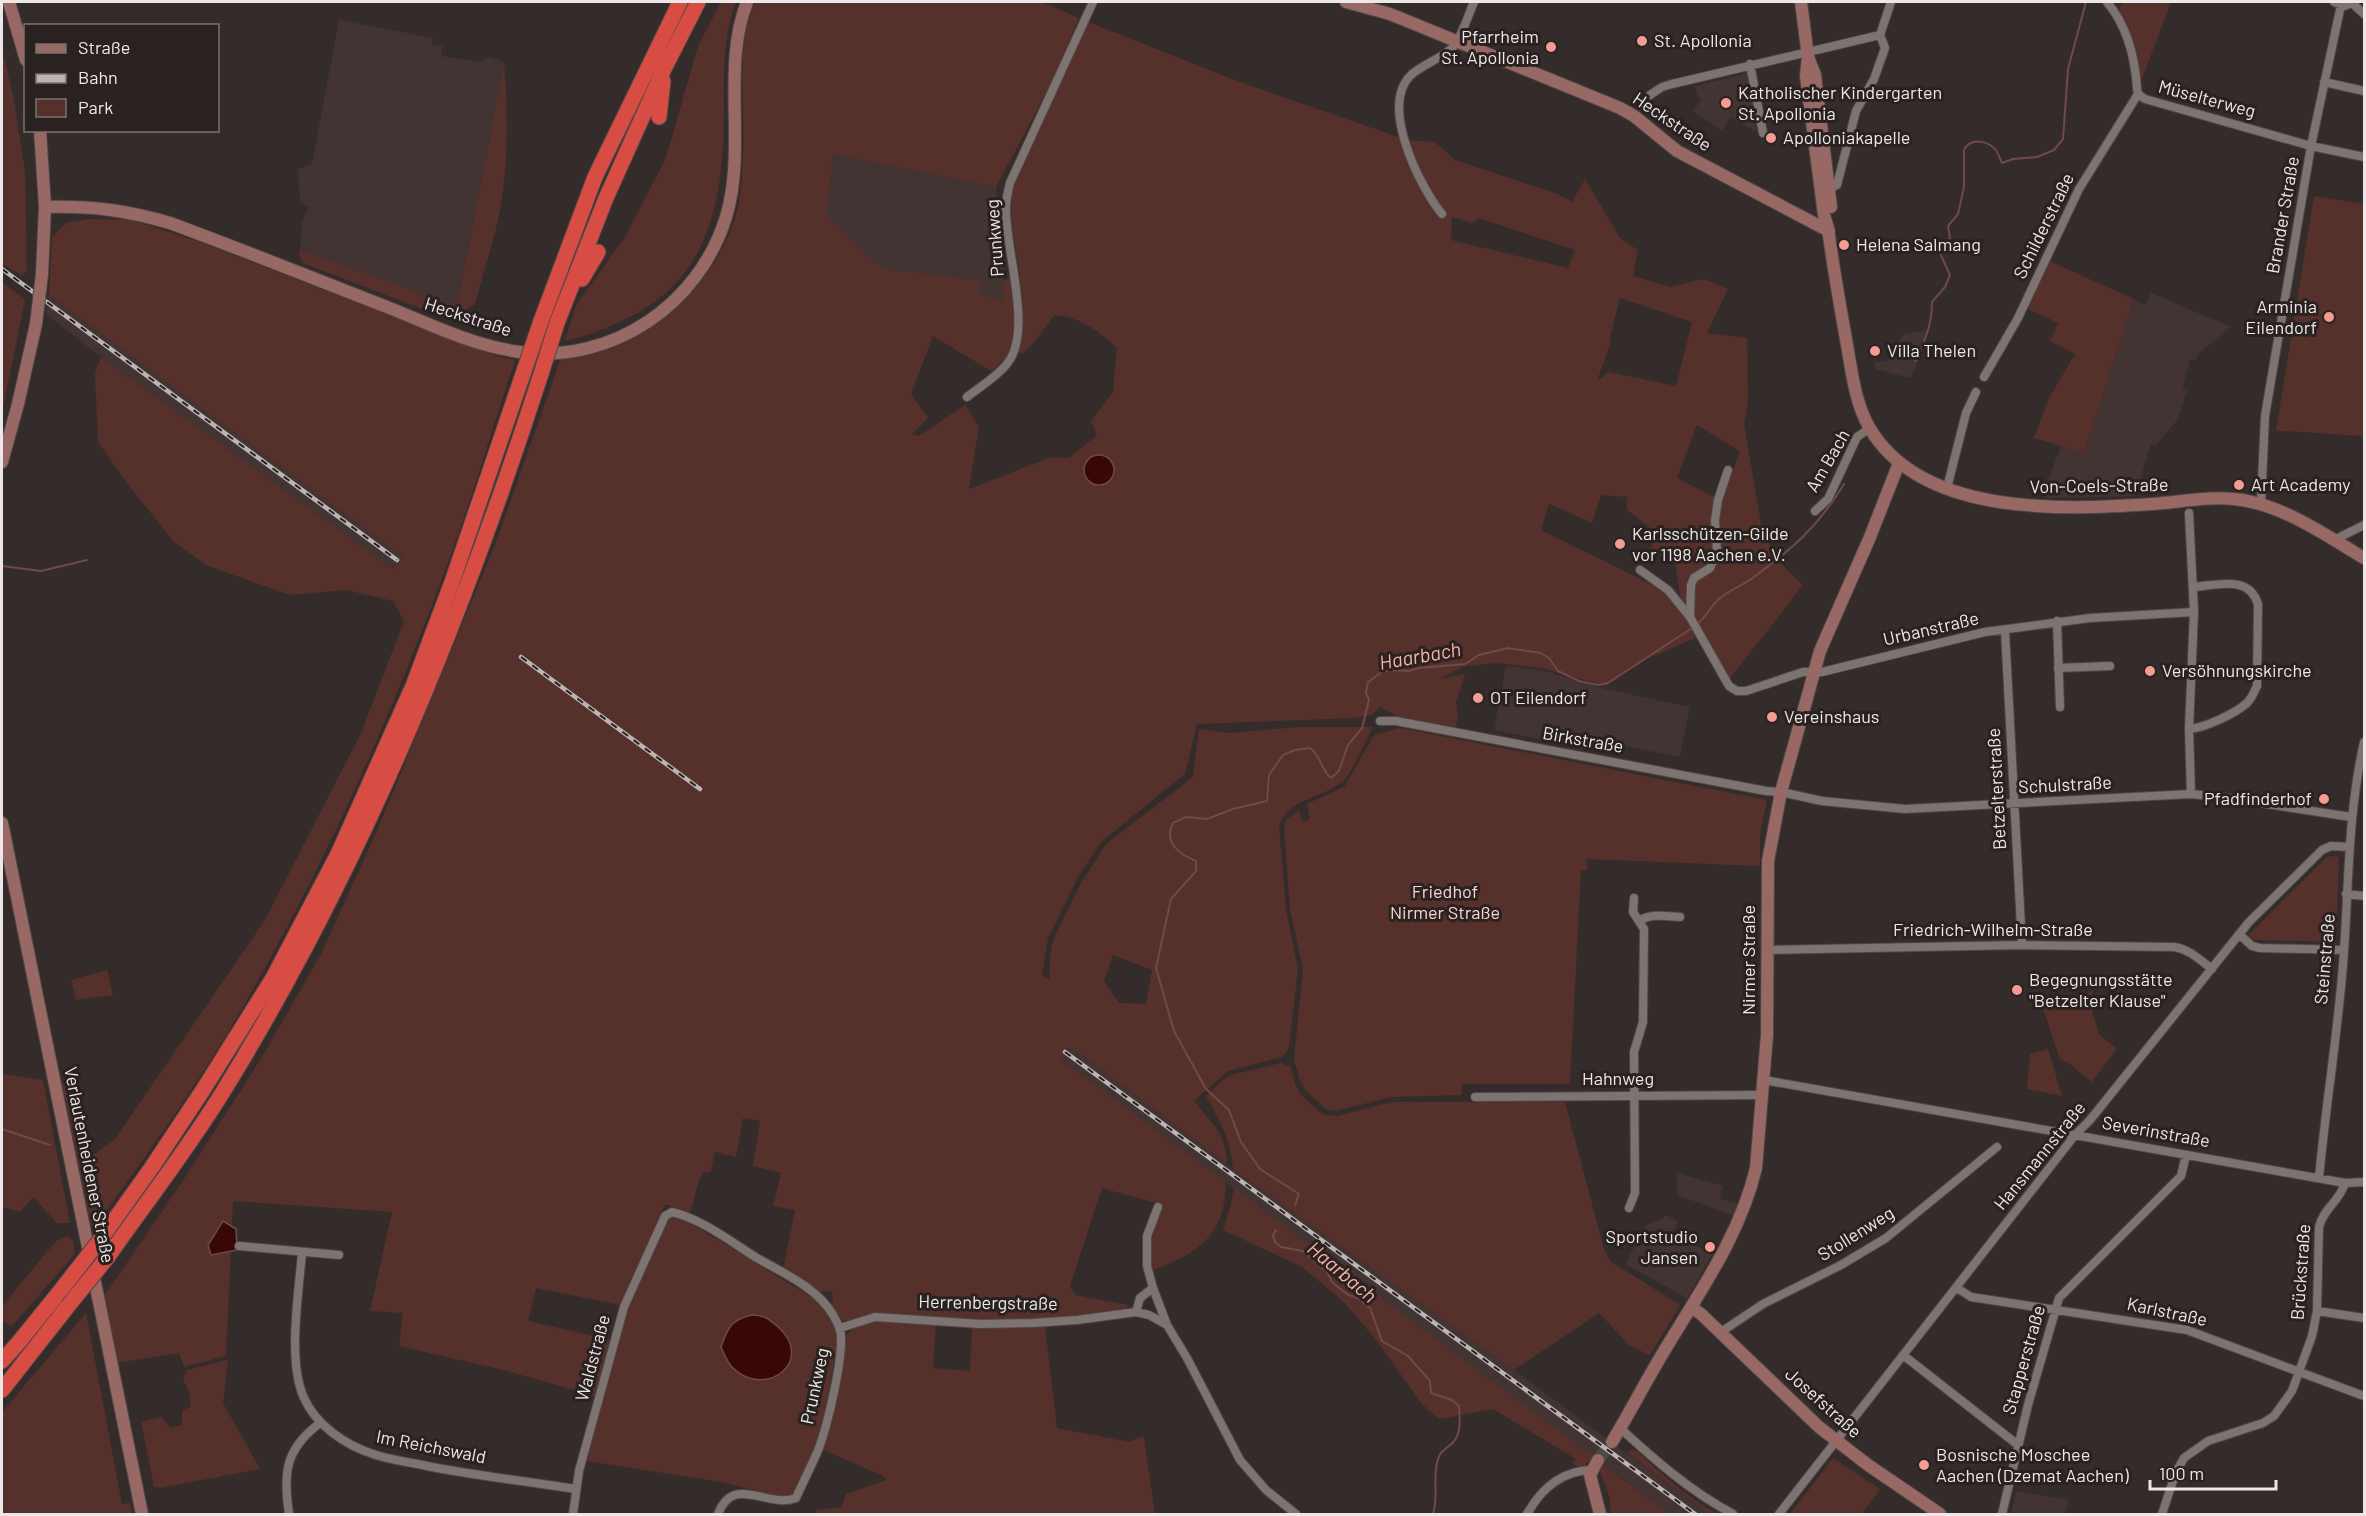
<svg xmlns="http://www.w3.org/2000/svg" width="2366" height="1516" viewBox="0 0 2366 1516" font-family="Barlow,sans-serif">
<rect width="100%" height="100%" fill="#342c2b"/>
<path fill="#423432" d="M339,20L433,38L432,45L443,46L441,56L479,62L489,57L504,62L458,300L447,305L406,287L300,250L302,222L309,207L300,202L298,169L312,164Z
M1747,73L1757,131H1755L1730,117L1722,131L1693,111L1702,99L1700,96L1698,97L1695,86Z
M833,154L996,187L1004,280V300L979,296V280L887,269L865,254L826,216Z
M2151,293L2231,327L2199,353L2195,360H2190L2182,389L2187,391L2178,419L2156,445L2151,444L2135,496L2046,498L2048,481L2061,446L2084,453L2134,299L2145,305Z
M49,295L403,557L394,570L101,357L46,314Z
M1928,330L1917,364L1910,378L1875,369V362L1888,361L1903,334Z
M1506,666L1541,670L1605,689L1690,707L1680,757L1554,732L1543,740L1494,730Z
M1068,1048L1074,1049L1233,1169L1514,1370L1709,1514H1670L1060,1059Z
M1677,1173L1723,1186L1720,1199L1740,1204L1735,1216L1677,1195Z
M1665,1215L1679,1221L1672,1232L1712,1255L1687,1298L1625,1264L1647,1225L1663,1219Z
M2016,1491L2069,1500L2065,1514H2011Z"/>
<path fill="#56302b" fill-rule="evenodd" d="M721,2H736C722,37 724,77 724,114C723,239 693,308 565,341L576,305L625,237L666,158L698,46Z
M755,2H1042L1079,18L1054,78L996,187L833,154L827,216L865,254L887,269L979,280V295L1003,300L1004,280L1020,276L1009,206L1016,176L1088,22L1240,82L1407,140L1435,142L1455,160L1558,194L1572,202L1585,179L1620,238L1638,250L1633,276L1670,287L1704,279L1728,289L1707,333L1747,338L1748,402L1744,424L1761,524L1775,558L1803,585L1728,681L1697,621L1681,602L1675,561L1650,550L1657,533L1627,510V497L1601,495L1592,523L1549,504L1541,530L1667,592L1686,615L1695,638L1635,664L1605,686L1542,668L1496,663L1462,667L1440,679L1465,674L1456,702L1458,714L1456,728L1397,716L1380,707L1372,715L1355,718L1197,724L1185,774L1102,841L1078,877L1048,938L1042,975L1049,980L1051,948L1054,938L1081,883L1106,844L1193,777L1199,729L1229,733L1300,727H1373C1366,740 1353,771 1344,780C1324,799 1287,797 1279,827L1286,910L1298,969L1289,1048L1282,1057L1228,1071L1194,1101C1212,1124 1226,1132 1227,1164L1074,1049L1068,1048L1060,1059L1226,1182C1225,1235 1200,1252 1154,1270H1151V1236L1163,1205L1102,1188L1070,1286L1075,1295L1128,1305L1126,1308L1078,1316L1035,1319H982L876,1314L850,1321H843L833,1308L832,1292L818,1291L783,1270L795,1210L773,1206L781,1173L753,1166L760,1121L743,1118L736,1157L715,1152L711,1172H704L700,1177L691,1210L688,1212L665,1204L621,1305L536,1288L528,1321L611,1340L595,1396L507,1371L399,1346L403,1313L370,1311L392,1212L233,1201L226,1356L184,1367L179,1353L116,1363L105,1295L182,1182L262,1057L321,954L376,833L496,542L561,358C572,357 583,357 593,354C660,336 713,284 735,218C741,199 742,175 743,155C746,105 734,49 755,2ZM1452,217L1472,223L1479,218L1575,250L1568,268L1451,240ZM1620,298L1692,322L1676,386L1608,372L1601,379L1598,378L1611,341L1610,337ZM1054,315C1080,317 1098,330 1117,348L1113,392L1091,421L1097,435L1069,458L1051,457L969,489L979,427L965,405L919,436L912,434L928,418L911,394L933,336L991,371L1006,358L1011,347L1022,354L1033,344ZM1697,425L1740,451L1722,501L1677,478ZM1113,955L1152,970L1146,1004L1119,1003L1104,981Z
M2122,2H2171L2140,84L2137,52L2119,10Z
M2,48L13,95L25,171L27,271L22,276L2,263Z
M504,62C508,111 509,161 500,210C494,242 483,273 475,304L450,320L303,263L299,256L300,250L406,287L446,305L458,300Z
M2314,196L2364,204V436C2334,435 2306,431 2276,431Z
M87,219L132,220L197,241L496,356L515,360C493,427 473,494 449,560C390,720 317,883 230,1029C188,1099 139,1165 92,1231L62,1083L70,1088L86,1150L95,1154L115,1139L265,920L361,733L404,621L393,601L346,590L290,595L208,566L174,542L132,490L98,442L95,374L101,357L393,569L403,557L49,295L52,237L66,223Z
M2047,260L2134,299L2084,453L2034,438L2048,400L2075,354L2050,341L2058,323L2030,310L2026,306Z
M2,282L25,299L2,413Z
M1400,728L1767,800L1760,834V866L1587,859V870H1581L1570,1084H1462L1461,1095L1391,1097L1336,1111L1326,1109L1306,1091L1300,1081L1294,1059L1303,969L1290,910L1284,827L1287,819L1299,810L1303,822L1310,819L1307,804L1345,786L1374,735Z
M2328,856L2339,857L2336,942L2255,940L2248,935Z
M107,970L113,995L76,1000L71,980Z
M2092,991V1010L2099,1034L2117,1049L2092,1082L2067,1062L2060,1060L2042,1005Z
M2048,1049L2062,1096L2027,1089L2030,1054Z
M1281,1063L1291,1067L1295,1084L1301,1095L1322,1114L1337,1116L1392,1102H1565L1604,1249L1610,1261L1680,1305L1650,1355L1630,1346L1599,1313L1514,1370L1233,1169C1231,1141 1220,1120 1206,1096L1224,1079L1231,1075Z
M2,1074L43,1080L70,1223H57L33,1197L20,1212L2,1207Z
M1234,1188L1594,1457L1585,1464V1467H1578L1572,1463L1576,1459L1493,1409L1439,1419L1422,1404L1376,1340L1345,1303L1302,1267L1223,1230L1231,1204Z
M673,1215L682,1218L818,1301L835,1329L837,1342L827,1404L815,1449L793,1495L787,1498L721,1482L587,1461L604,1390L628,1308L668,1217Z
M67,1236L73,1240L75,1254L11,1327L2,1320V1306L56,1241Z
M86,1313L122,1504L130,1503L132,1514H2V1412Z
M877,1321L936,1323L933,1368L970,1371L972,1328L1045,1326L1057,1428L1129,1442L1142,1436L1144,1438L1155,1514H815L817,1510L842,1507L846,1494L887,1480L883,1476L821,1449L847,1334L855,1328Z
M228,1360L223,1403L260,1469L160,1488L154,1486L141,1422L162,1417L170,1428L182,1425V1411L191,1406L188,1389L183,1379L187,1370Z
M1631,1449L1637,1451C1663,1475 1687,1498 1718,1514H1709L1627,1453Z
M1833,1458L1880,1489L1862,1514H1790Z
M1603,1465L1605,1466L1670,1514H1611L1610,1499L1600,1471Z"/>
<path fill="#390706" stroke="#6f4a4a" stroke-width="1.5" d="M1084 470a15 15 0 1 1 30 0a15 15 0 1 1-30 0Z
M223,1221L236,1229L237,1250L211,1255L208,1245Z
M752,1315C763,1315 768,1318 777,1326C817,1360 766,1400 733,1368C728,1364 724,1354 721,1347C728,1328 730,1320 752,1315Z"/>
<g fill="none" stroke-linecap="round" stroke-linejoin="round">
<path stroke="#6f4a4a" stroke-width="2" d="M1915,361C1925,341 1932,325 1932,302L1945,287L1950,275L1939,251L1950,238L1948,226L1958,214L1964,187V150C1970,138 1986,140 1995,149C1998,153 2000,159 2002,163L2013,159L2037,157L2054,150L2063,139L2068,69L2086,2
M2,566L41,571L87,560
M1697,624C1706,617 1710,607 1718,600C1728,590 1743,586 1754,577C1793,548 1818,527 1844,484
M2,1129L50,1145
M1295,1205L1299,1194L1260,1169L1241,1142L1229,1110L1206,1089L1174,1031L1156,968L1171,899L1196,871V861C1179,854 1163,842 1173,823L1186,817L1207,819L1233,809L1267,801L1269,775L1283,755L1295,750L1310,748C1321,755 1320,769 1331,778L1339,771L1348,745L1362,728L1369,700L1366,693L1368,682L1382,672L1392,670L1409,671L1419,668L1465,664L1479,655L1508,648L1541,653L1549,658L1558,671L1579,681L1598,685L1608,683L1692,628
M1276,1230L1273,1235L1275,1242L1281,1247L1303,1251L1327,1272L1332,1282L1348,1295L1358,1298L1370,1308L1382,1341L1408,1356L1430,1381L1431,1393L1452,1400L1459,1406C1460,1420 1462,1436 1450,1445C1444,1450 1440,1452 1438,1459C1432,1476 1439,1496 1433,1514"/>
<path stroke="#504847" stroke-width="12" stroke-dasharray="12 6" stroke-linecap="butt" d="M1598,1460L1612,1442"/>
<defs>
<path id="street" d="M2107,2C2127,26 2135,57 2137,88L2138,94L2145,99L2311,146L2364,157
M2334,2L2345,6L2353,2
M2352,3L2364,14
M1750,64L1763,133
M2324,82L2364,91
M1650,95L1662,87L1672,84L1880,35
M1825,192L1837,185L1856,111L1874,79L1885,48L1880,35L1891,2
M1442,214C1420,187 1379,106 1411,75C1423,64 1441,59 1453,47C1461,39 1469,13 1474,2
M1984,377L2018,318L2079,189L2138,94
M967,397C980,387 996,377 1006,365C1035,333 1004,247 1006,206C1006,199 1008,191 1010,183L1093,2
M1947,488L1966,413L1976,392
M2261,504L2265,416L2311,146L2341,5
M1815,511L1828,499L1857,437L1870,428
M2189,513L2194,612L2189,729L2191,794
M2334,540L2364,525
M1640,570L1668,590L1690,617L1729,686L1737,691H1746L1803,672H1822L1985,632L2090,618L2194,612
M1690,617L1691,585L1694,578L1710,568L1717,551L1715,520L1718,500L1728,470
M2057,621L2060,707
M2005,631L2022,945
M2058,668L2110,666
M1380,721H1396L1766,791L1781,792L1822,801L1905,809L2191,794L2221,797L2351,817
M2189,729C2205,728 2236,713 2247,703C2252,698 2254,692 2257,686L2258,604C2249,575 2218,585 2194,587
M2346,894L2364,896
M1639,921C1651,913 1666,916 1680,917
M2239,934L2252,946L2260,948L2344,950
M1768,950L2022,945L2174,947C2189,949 2199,959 2212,969
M1764,1080L2345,1183L2364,1182
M1475,1097L1762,1095
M2319,1178C2326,1102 2339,1027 2344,951C2349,879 2348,814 2364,742
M1629,1208L1635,1193L1634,1052L1643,1022L1644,929L1633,912L1634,898
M239,1246L339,1255
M302,1252C299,1293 287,1360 304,1398C316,1425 345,1445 373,1454C390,1460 409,1462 427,1466C476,1476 527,1481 576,1489
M1153,1288L1147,1266V1236L1158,1207
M1957,1288L1971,1297L2187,1330L2364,1396
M2317,1311L2364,1318
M1136,1312L1140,1298L1153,1288L1167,1325L1187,1358L1240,1460L1266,1490L1296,1514
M840,1328L875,1317L981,1324L1033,1323L1077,1320L1136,1312L1149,1315L1167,1325
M1721,1332L1763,1304L1841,1265L1886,1238L1997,1147
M1903,1355L2018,1445
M1620,1428C1656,1461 1690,1491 1733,1514
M289,1514C283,1473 285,1449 320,1423
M573,1514L579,1471L624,1307L665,1216L672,1212C702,1219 731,1242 757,1258C783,1273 818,1288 833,1315C838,1323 842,1331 841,1341C841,1367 828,1423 819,1448C812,1465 803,1482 796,1498C767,1509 734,1473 718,1514
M1527,1514C1541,1489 1562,1471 1591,1470
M1779,1514L2075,1135L2090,1120L2249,922L2322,850L2331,846L2349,847
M2002,1514L2028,1405L2059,1298L2181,1176L2186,1155
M2162,1514L2176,1472L2184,1458L2208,1441L2263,1423L2274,1416L2292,1391L2312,1336L2317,1311L2319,1227C2323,1209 2340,1201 2345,1183"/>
<path id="secondary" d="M9,2L26,60
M1346,2L1390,14L1620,108L1634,116L1677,151L1829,231
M1801,2L1808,57L1815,75L1831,207
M1808,57L1806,76L1824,215L1828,228C1833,267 1840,306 1847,345C1852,373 1855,402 1869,427C1921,517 2063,510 2152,504C2181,502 2213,495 2242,500C2286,507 2327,536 2364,558
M40,130L45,207L42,274
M45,207C93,206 125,210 170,223C243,250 315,279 387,307C430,324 473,346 520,352C612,364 699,305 726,217C747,148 721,68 747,2
M2,462L18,404L36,324
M2,823L142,1514
M1692,1308L1701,1314L1819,1427L1868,1465L1940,1514
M1612,1442C1632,1409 1649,1375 1669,1343C1703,1287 1741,1232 1756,1168L1767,1035L1768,861L1781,792L1820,651L1870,537L1899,463
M1598,1460L1590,1475L1600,1514"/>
<path id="highway" d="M659,117L663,81
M582,279L598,252
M541,321L595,177L680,2
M557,323L606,198L664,69L698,2
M100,1240L152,1167L203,1090L273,978L338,854L413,686L452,582L523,374
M107,1258C145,1204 186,1151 221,1095C360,870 460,625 541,374
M2,1361L19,1342L61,1290
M2,1390L68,1306"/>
</defs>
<use href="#street" stroke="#4e4746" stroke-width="10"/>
<use href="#secondary" stroke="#4e4746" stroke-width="14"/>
<use href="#highway" stroke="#4e4746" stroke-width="17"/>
<use href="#street" stroke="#7d7472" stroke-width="8"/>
<use href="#secondary" stroke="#986864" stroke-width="12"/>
<use href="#highway" stroke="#d74d44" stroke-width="15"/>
<defs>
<path id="rail" d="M2,269L397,560
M521,657L700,789
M1065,1052L1695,1514"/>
</defs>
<use href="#rail" stroke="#bab4b3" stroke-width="4.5"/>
<use href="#rail" stroke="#2a2221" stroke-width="2" stroke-dasharray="7" stroke-linecap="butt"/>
<defs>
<path id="secondary-bridge" d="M36,324L42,274"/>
<path id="highway-bridge" d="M523,374L541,321
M541,374L557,323
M61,1290L100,1240
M68,1306L107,1258"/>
</defs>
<use href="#secondary-bridge" stroke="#4e4746" stroke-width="14" stroke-linecap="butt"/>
<use href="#highway-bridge" stroke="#4e4746" stroke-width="17" stroke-linecap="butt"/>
<use href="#secondary-bridge" stroke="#986864" stroke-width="12"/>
<use href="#highway-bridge" stroke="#d74d44" stroke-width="15"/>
</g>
<g fill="#f59c92" stroke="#2a2221" stroke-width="2">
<circle cx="1642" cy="41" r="6"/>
<circle cx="1551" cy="47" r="6"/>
<circle cx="1726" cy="103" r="6"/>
<circle cx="1771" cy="138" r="6"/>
<circle cx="1844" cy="245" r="6"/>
<circle cx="2329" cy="317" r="6"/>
<circle cx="1875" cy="351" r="6"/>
<circle cx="2239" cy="485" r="6"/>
<circle cx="1620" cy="544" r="6"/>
<circle cx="2150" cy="671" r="6"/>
<circle cx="1478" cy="698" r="6"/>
<circle cx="1772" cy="717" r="6"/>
<circle cx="2324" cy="799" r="6"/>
<circle cx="2017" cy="990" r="6"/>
<circle cx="1710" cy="1247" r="6"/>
<circle cx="1924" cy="1465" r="6"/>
</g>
<g text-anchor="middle" stroke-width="6" stroke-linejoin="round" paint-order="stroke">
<g font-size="18" fill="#ede8e7" stroke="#2a2221" text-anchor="start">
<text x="1539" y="43" text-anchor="end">Pfarrheim<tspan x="1539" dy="21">St. Apollonia</tspan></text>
<text x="1654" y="47">St. Apollonia</text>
<text x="1738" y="99">Katholischer Kindergarten<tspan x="1738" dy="21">St. Apollonia</tspan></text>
<text x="1783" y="144">Apolloniakapelle</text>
<text x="1856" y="251">Helena Salmang</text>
<text x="2317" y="313" text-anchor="end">Arminia<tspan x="2317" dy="21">Eilendorf</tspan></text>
<text x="1887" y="357">Villa Thelen</text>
<text x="2251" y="491">Art Academy</text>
<text x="1632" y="540">Karlsschützen-Gilde<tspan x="1632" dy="21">vor 1198 Aachen e.V.</tspan></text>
<text x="2162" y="677">Versöhnungskirche</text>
<text x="1490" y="704">OT Eilendorf</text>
<text x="1784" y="723">Vereinshaus</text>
<text x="2312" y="805" text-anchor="end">Pfadfinderhof</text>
<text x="2029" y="986">Begegnungsstätte<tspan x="2029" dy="21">"Betzelter Klause"</tspan></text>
<text x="1698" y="1243" text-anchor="end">Sportstudio<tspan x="1698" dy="21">Jansen</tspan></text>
<text x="1936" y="1461">Bosnische Moschee<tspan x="1936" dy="21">Aachen (Dzemat Aachen)</tspan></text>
</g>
<g font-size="18" fill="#ede8e7" stroke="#2a2221">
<text transform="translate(2207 99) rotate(15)" y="6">Müselterweg</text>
<text transform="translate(1672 122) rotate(34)" y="6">Heckstraße</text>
<text transform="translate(2283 215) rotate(-80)" y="6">Brander Straße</text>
<text transform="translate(2044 226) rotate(-64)" y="6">Schilderstraße</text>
<text transform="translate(995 238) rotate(-94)" y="6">Prunkweg</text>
<text transform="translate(468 317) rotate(18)" y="6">Heckstraße</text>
<text transform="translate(1828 461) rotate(-60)" y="6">Am Bach</text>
<text transform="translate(2099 486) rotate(-1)" y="6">Von-Coels-Straße</text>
<text transform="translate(1931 629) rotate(-13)" y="6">Urbanstraße</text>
<text transform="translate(1583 740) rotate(10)" y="6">Birkstraße</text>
<text transform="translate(2065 785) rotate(-3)" y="6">Schulstraße</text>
<text transform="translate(1997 789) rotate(-93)" y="6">Betzelterstraße</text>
<text x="1993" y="936">Friedrich-Wilhelm-Straße</text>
<text transform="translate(2325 959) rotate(-85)" y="6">Steinstraße</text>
<text transform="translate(1749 960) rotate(-90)" y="6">Nirmer Straße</text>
<text x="1618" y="1085">Hahnweg</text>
<text transform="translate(2156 1132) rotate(10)" y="6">Severinstraße</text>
<text transform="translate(2040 1156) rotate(-51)" y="6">Hansmannstraße</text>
<text transform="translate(89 1165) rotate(79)" y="6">Verlautenheidener Straße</text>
<text transform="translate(1856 1234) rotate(-32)" y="6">Stollenweg</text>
<text transform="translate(2301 1272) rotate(-86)" y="6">Brückstraße</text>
<text transform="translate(988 1303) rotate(1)" y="6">Herrenbergstraße</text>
<text transform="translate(2167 1312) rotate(12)" y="6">Karlstraße</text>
<text transform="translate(593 1358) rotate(-75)" y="6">Waldstraße</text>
<text transform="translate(2024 1360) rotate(-74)" y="6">Stapperstraße</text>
<text transform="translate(815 1386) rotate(-78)" y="6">Prunkweg</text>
<text transform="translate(1823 1403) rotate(42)" y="6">Josefstraße</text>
<text transform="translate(431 1447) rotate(11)" y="6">Im Reichswald</text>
</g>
<g font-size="18" fill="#fbd5d0" stroke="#2a2221">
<text x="1445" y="898">Friedhof<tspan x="1445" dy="21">Nirmer Straße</tspan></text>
</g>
<g font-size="20" font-style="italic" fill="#f8b0a7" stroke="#2a2221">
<text transform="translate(1420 656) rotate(-10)" y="7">Haarbach</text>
<text transform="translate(1342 1272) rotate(40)" y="7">Haarbach</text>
</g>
</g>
<rect width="2366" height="1516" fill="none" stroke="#ede8e7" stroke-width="6"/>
<rect x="24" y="24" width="195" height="108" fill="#2a2221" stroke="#787170" stroke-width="1.5"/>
<rect x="36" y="44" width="30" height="9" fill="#986864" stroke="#787170" stroke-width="1.5"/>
<text x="78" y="54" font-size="18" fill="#ede8e7">Straße</text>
<rect x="36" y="74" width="30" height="9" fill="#bab4b3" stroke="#787170" stroke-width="1.5"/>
<text x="78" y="84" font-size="18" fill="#ede8e7">Bahn</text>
<rect x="36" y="99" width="30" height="18" fill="#56302b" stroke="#787170" stroke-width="1.5"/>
<text x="78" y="114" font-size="18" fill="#ede8e7">Park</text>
<path d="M2150 1480v9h126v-9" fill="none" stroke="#ede8e7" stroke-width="3"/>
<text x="2159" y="1480" font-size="18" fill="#ede8e7" stroke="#2a2221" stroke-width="4.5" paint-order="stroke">100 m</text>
</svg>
